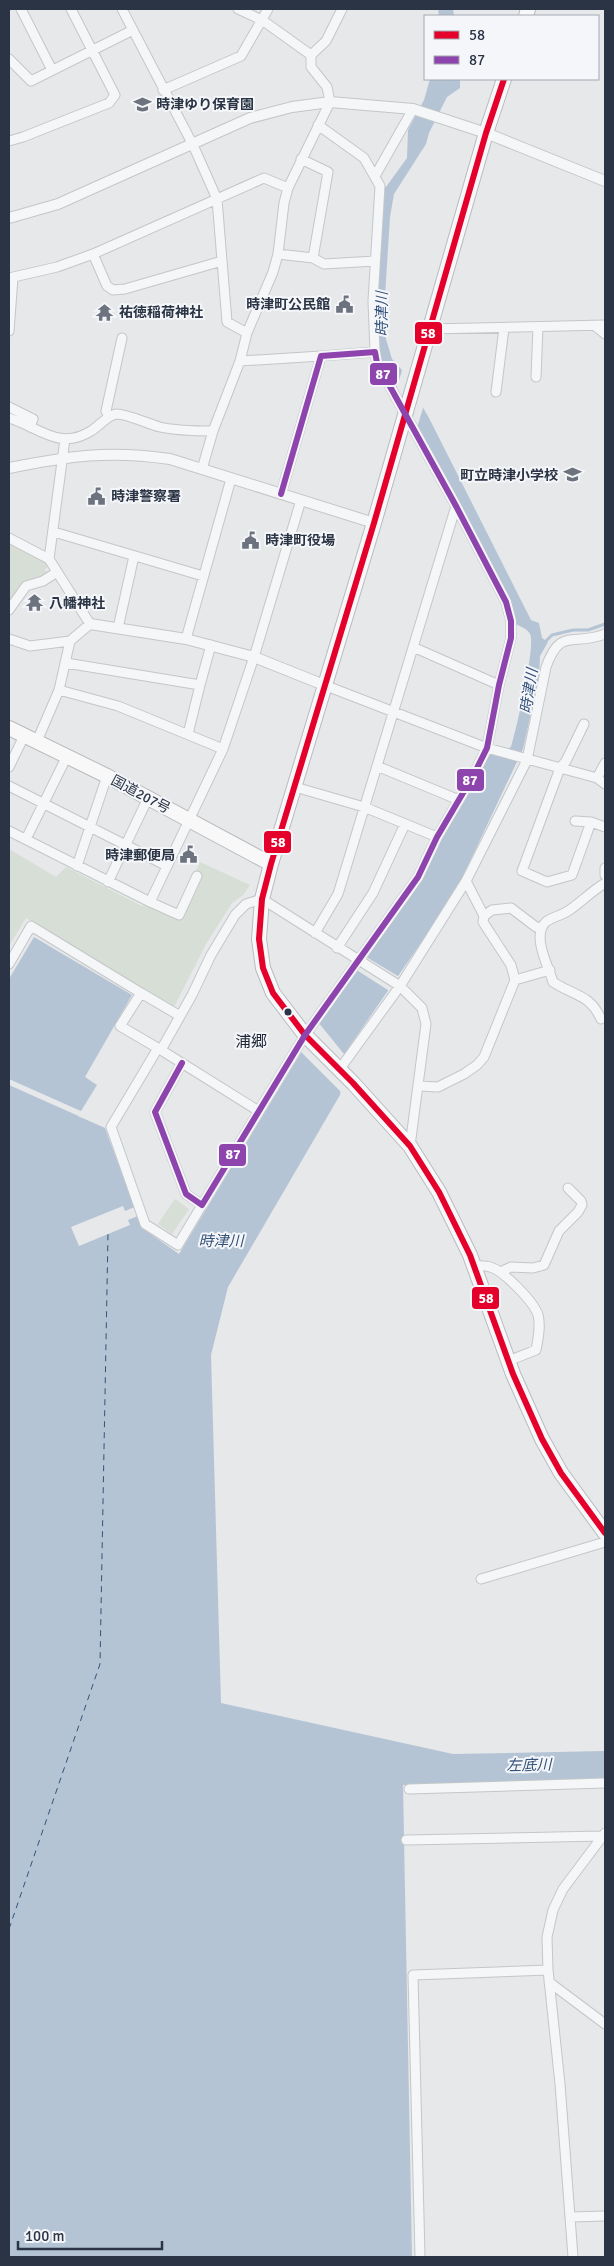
<svg xmlns="http://www.w3.org/2000/svg" width="614" height="2266" viewBox="0 0 614 2266" font-family="Signika,'Noto Sans JP',sans-serif">
<rect width="100%" height="100%" fill="#e6e8ea"/>
<path fill="#d6ded6" d="M9,542L50,565L44,570L48,572C42,580 31,582 21,584L9,606Z
M9,849L56,877L66,867L142,906L150,904L174,917L200,862L250,885L243,895L232,903L206,944L174,1007L26,918L9,946Z
M175,1199L189,1209L172,1234L158,1224Z"/>
<path fill="#b4c4d5" d="M438,9H453L454,16H439Z
M430,79H460V88L447,97L429,133L426,144L394,194L390,217L385,296L386,339L392,359L401,369L429,418L531,620L539,623L542,638L548,642L540,656L539,677L523,749L454,895L347,1050L340,1095L228,1287L211,1355L221,1703L453,1754L605,1751V1780L403,1785L412,2257H9V979L34,937L132,995L85,1077L97,1085L78,1116L105,1128L142,1228L179,1254L320,1021L473,786L487,756L511,747C516,731 536,645 530,634C528,629 519,626 514,623C519,602 432,457 417,429C405,407 394,384 380,362C369,305 379,243 382,186L386,187L407,158L408,130L424,100Z"/>
<path fill="#e6e8ea" d="M403,368L424,405L416,431L395,392Z
M363,955L401,978L391,992L355,969Z
M318,1022L348,1059L343,1094L300,1051Z
M9,1079L83,1112L81,1115L84,1116L83,1118L9,1085Z
M123,1206L125,1211L137,1206L140,1215L128,1220L130,1225L79,1246L71,1227Z"/>
<g fill="none" stroke-linecap="round" stroke-linejoin="round">
<path stroke="#b4c4d5" stroke-width="3" d="M544,643L552,635L573,630H588L605,624"/>
<path stroke="#34527a" stroke-width="1" stroke-dasharray="6 5" stroke-linecap="butt" d="M9,1929L100,1664L108,1234"/>
<defs>
<path id="minor" d="M21,9L52,70
M122,9L193,145L217,199L227,322L247,333
M238,9L262,20L311,55
M9,59L31,81L133,30
M163,90L241,56L268,9
M318,125L364,158L380,186L373,301L375,352
M9,141L23,137L109,103L115,95L71,9
M375,176L413,109
M93,254L107,286L113,290L125,289L222,261
M278,254L313,258L328,172L301,159
M313,258L324,264L375,261
M9,278L57,267L93,254L264,178L288,188
M595,326L605,334
M429,329L605,325
M9,331L13,278
M240,361L321,356
M536,377L538,327
M496,392L504,328
M9,407L33,419L30,427
M109,417L106,411L122,338
M9,418C39,427 59,451 91,431C98,427 108,415 116,414C128,414 148,424 160,427C177,431 196,431 213,431
M202,469L213,431L240,361L247,333L273,272L278,254L284,203L288,188L330,102L327,87L311,67V55L326,41L342,9
M54,532L203,576
M9,538L49,559L90,624L70,641L30,646L9,639
M49,559L65,439
M9,610L26,586L43,581L57,572
M118,628L134,556
M186,639L231,479
M70,641L59,690L118,706L223,749
M413,647L499,685
M66,663L200,685L188,734
M200,685L211,645
M324,685L487,748L597,778L605,784
M584,724L566,761L560,768L522,871L547,882L572,875L591,822
M37,741L59,690
M377,766L459,800
M9,767L25,734
M597,778L605,763
M9,786L167,866
M295,787L364,807L437,837
M575,821L591,822L605,827
M9,831L150,902L223,749L254,657L301,500
M26,839L67,756
M77,866L107,776
M605,868V875
M108,882L148,798
M150,902L179,915L197,876
M484,916L492,910L511,908L536,927L542,928
M315,933L338,894L456,506
M337,948L373,893L405,824
M9,964L31,926L141,993L120,1026L161,1050
M515,980L550,970
M141,993L180,1016
M601,1019C590,994 574,996 553,982C549,967 530,934 547,921C553,917 562,915 568,911C581,902 592,891 605,883
M158,1048L111,1127L145,1224L178,1245L202,1205
M182,1063L155,1112L186,1194L202,1205L305,1035L418,877L437,837L473,776L487,748L499,685L511,638V621L506,602L456,506L377,363L375,352L321,356L281,494
M339,1070L400,986L466,881L527,760L546,667C561,626 573,647 605,634
M419,1086L438,1087L464,1074L477,1065L484,1057L515,980L511,965L483,922L484,916L466,881
M257,1110L161,1050L192,995L211,955L235,915L246,904L262,899L400,986L422,1008L426,1024L410,1146
M474,1266C479,1266 485,1265 490,1267C503,1270 534,1302 538,1315C541,1326 538,1339 536,1350L508,1361
M500,1272L511,1267L533,1268L544,1265L559,1231L578,1212L582,1205L581,1201L568,1188
M481,1579L605,1542
M409,1789L605,1783
M406,1840L602,1836
M549,1982L605,2024
M570,2217L605,2216
M420,2257L413,1975L548,1970
M573,2257L560,2084L548,1970L547,1937L553,1910L563,1889L605,1833"/>
<path id="tertiary" d="M9,218L58,204L250,118L292,107L330,102L413,109L486,133L605,181
M9,468C69,456 108,450 170,459L374,523
M90,624L186,639L254,657L324,685"/>
<path id="trunk" d="M526,16L528,9
M504,79L486,133L374,523L271,864L262,899L259,939L263,968L273,993L305,1035L353,1083L410,1146L439,1192L470,1255L513,1374L542,1439L561,1473L605,1533
M9,728L107,776L271,864"/>
</defs>
<use href="#minor" stroke="#c4c6c8" stroke-width="11"/>
<use href="#tertiary" stroke="#c4c6c8" stroke-width="12"/>
<use href="#trunk" stroke="#b8bbbf" stroke-width="16"/>
<use href="#minor" stroke="#f5f6f7" stroke-width="9"/>
<use href="#tertiary" stroke="#f5f6f7" stroke-width="10"/>
<use href="#trunk" stroke="#f8f8f8" stroke-width="14"/>
<defs>
<path id="bus-1" d="M504,79L486,133L374,523L271,864L262,899L259,939L263,968L273,993L305,1035L353,1083L410,1146L439,1192L470,1255L513,1374L542,1439L561,1473L605,1533"/>
<path id="bus-2" d="M182,1063L155,1112L186,1194L202,1205L305,1035L418,877L437,837L473,776L487,748L499,685L511,638V621L506,602L456,506L377,363L375,352L321,356L281,494"/>
</defs>
<use href="#bus-1" stroke="#f4f6f9" stroke-width="10"/>
<use href="#bus-2" stroke="#f4f6f9" stroke-width="10"/>
<use href="#bus-1" stroke="#e4002b" stroke-width="6"/>
<use href="#bus-2" stroke="#8e44ad" stroke-width="6"/>
</g>
<defs>
<symbol id="school-bare" viewBox="-9 -9 18 18"><path d="M0-5L7-2L0 1L-7-2ZM-4 1L0 2.5L4 1V4Q0 6-4 4Z" fill="#6c737f" stroke="#f4f6f9" stroke-width="2.5" paint-order="stroke"/></symbol>
<symbol id="civic-bare" viewBox="-9 -9 18 18"><path d="M-.6-6.5H3V-4.5H.6V-3L4-1V1h2V6H-6V1h2V-1L-.6-3ZM-1.2 2.5V6h2.4V2.5Z" fill="#6c737f" stroke="#f4f6f9" stroke-width="2.5" paint-order="stroke"/></symbol>
<symbol id="temple-bare" viewBox="-9 -9 18 18"><path d="M0-6L5-2H3V0L6.5 2.5H4V6H1.5V3h-3V6H-4V2.5H-6.5L-3 0V-2H-5Z" fill="#6c737f" stroke="#f4f6f9" stroke-width="2.5" paint-order="stroke"/></symbol>
</defs>
<g fill-rule="evenodd">
<use href="#school-bare" x="130" y="92" width="25" height="25"/>
<use href="#civic-bare" x="332" y="292" width="25" height="25"/>
<use href="#temple-bare" x="92" y="300" width="25" height="25"/>
<use href="#school-bare" x="560" y="462" width="25" height="25"/>
<use href="#civic-bare" x="84" y="484" width="25" height="25"/>
<use href="#civic-bare" x="238" y="528" width="25" height="25"/>
<use href="#temple-bare" x="22" y="590" width="25" height="25"/>
<use href="#civic-bare" x="176" y="842" width="25" height="25"/>
</g>
<circle fill="#2b3445" stroke="#f4f6f9" stroke-width="2" cx="288" cy="1012" r="4.5"/>
<g text-anchor="middle" stroke-width="4" stroke-linejoin="round" paint-order="stroke">
<g font-size="14" font-weight="bold" fill="#2b3445" stroke="#f4f6f9" text-anchor="start">
<text x="156" y="109">時津ゆり保育園</text>
<text x="330" y="309" text-anchor="end">時津町公民館</text>
<text x="119" y="317">祐徳稲荷神社</text>
<text x="558" y="480" text-anchor="end">町立時津小学校</text>
<text x="111" y="501">時津警察署</text>
<text x="265" y="545">時津町役場</text>
<text x="49" y="608">八幡神社</text>
<text x="175" y="860" text-anchor="end">時津郵便局</text>
</g>
<g font-size="14" fill="#2b3445" stroke="#f4f6f9">
<text transform="translate(141 794) rotate(28)" y="5">国道207号</text>
</g>
<g font-size="15" font-style="italic" fill="#34527a" stroke="#f4f6f9">
<text transform="translate(382 314) rotate(-90)" y="5">時津川</text>
<text transform="translate(529 691) rotate(-81)" y="5">時津川</text>
<text x="221" y="1246">時津川</text>
<text transform="translate(529 1765) rotate(-1)" y="5">左底川</text>
</g>
<g font-size="16" fill="#1d2536" stroke="#f4f6f9">
<text x="251" y="1047">浦郷</text>
</g>
</g>
<g stroke="#f4f6f9" stroke-width="2">
<rect x="414" y="321" width="29" height="24" rx="5" fill="#e4002b"/>
<rect x="369" y="362" width="29" height="24" rx="5" fill="#8e44ad"/>
<rect x="456" y="768" width="29" height="24" rx="5" fill="#8e44ad"/>
<rect x="263" y="830" width="29" height="24" rx="5" fill="#e4002b"/>
<rect x="218" y="1143" width="29" height="24" rx="5" fill="#8e44ad"/>
<rect x="471" y="1286" width="29" height="24" rx="5" fill="#e4002b"/>
</g>
<g font-size="14" text-anchor="middle" font-weight="bold" fill="#fff">
<text x="428" y="338">58</text>
<text x="383" y="379">87</text>
<text x="470" y="785">87</text>
<text x="278" y="847">58</text>
<text x="233" y="1159">87</text>
<text x="486" y="1303">58</text>
</g>
<rect width="614" height="2266" fill="none" stroke="#2b3445" stroke-width="20"/>
<rect x="424" y="15" width="175" height="65" fill="#f4f6f9" stroke="#a4a8b1"/>
<rect x="434" y="31" width="25" height="8" fill="#e4002b" stroke="#a4a8b1"/>
<text x="469" y="40" font-size="15" fill="#2b3445">58</text>
<rect x="434" y="56" width="25" height="8" fill="#8e44ad" stroke="#a4a8b1"/>
<text x="469" y="65" font-size="15" fill="#2b3445">87</text>
<path d="M18 2241v8h144v-8" fill="none" stroke="#2b3445" stroke-width="2.5"/>
<text x="25" y="2241" font-size="15" fill="#2b3445" stroke="#f4f6f9" stroke-width="4" paint-order="stroke">100 m</text>
</svg>
